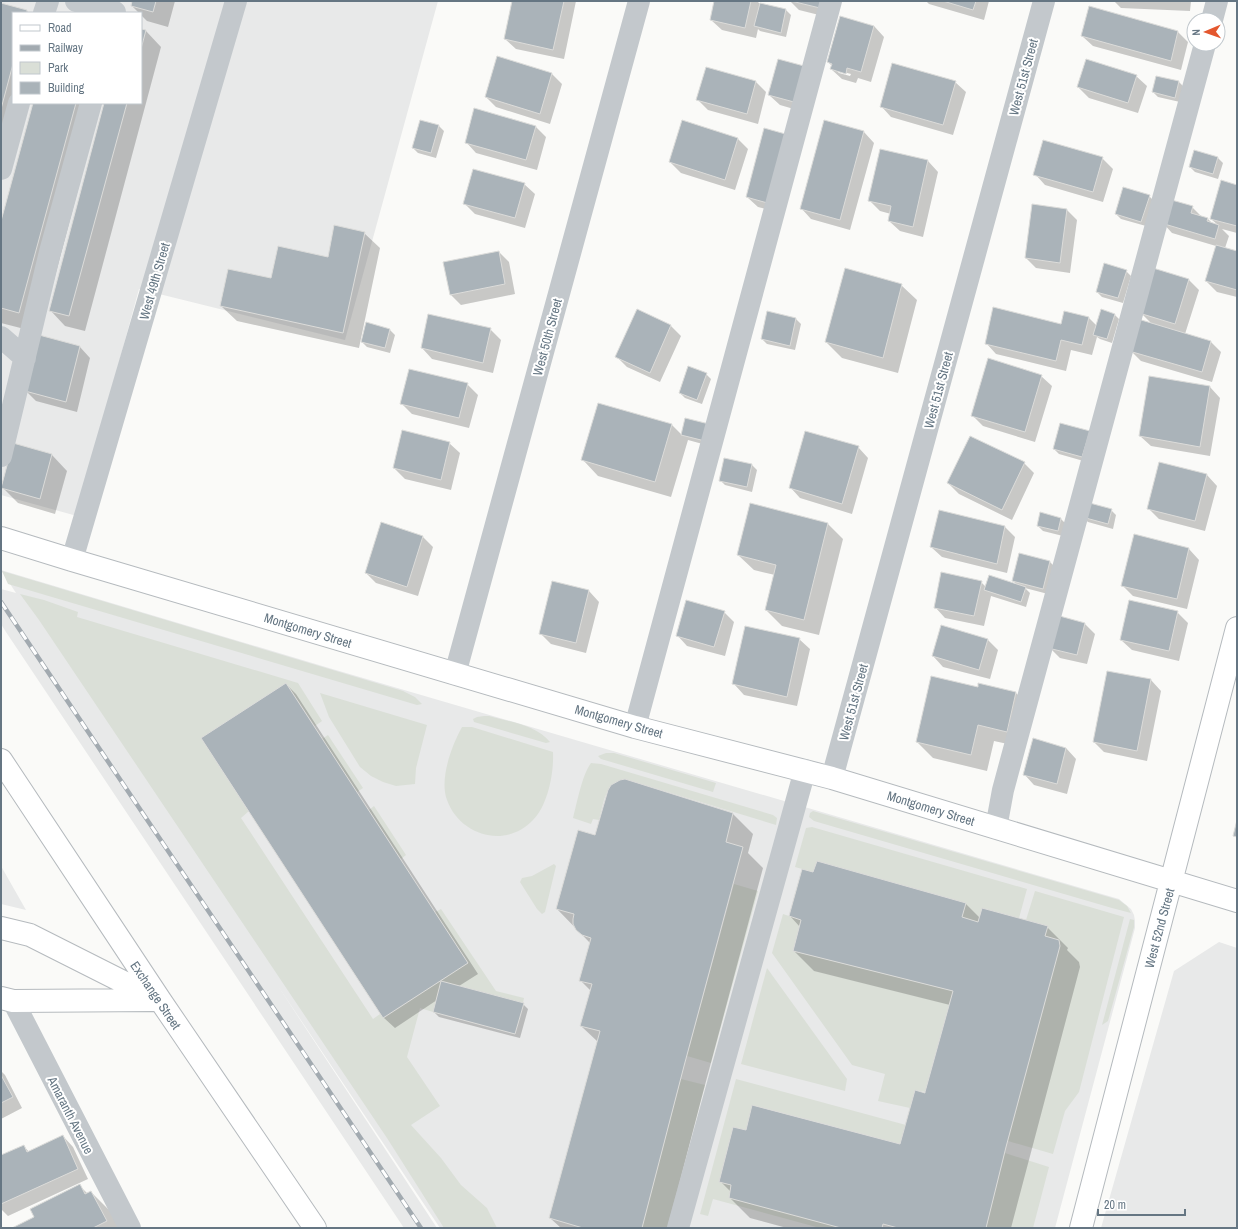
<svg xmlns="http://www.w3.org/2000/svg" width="1238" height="1229" viewBox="0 0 1238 1229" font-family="'Archivo Narrow',sans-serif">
<rect width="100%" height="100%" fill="#fafaf8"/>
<path fill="#e8e9e9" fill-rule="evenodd" d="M1,1H438L345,340L139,289L77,516L1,495ZM13,13H141V103H13Z
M1,570L329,668L1119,899L1131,909L1134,915L1135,921V928L1055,1228H440L278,986L437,1228H404L6,632L1,624V589L16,593Z
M1,866L26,910L1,904Z
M1219,942L1237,948V1228H1101L1174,971Z"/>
<path fill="#dadfd7" d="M2,571L403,691L415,697L422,704L417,705L8,584Z
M20,594L44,600L78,612L77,617L298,683L322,721L315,726L286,683L202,738L249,811L241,818L373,1019L380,1014L384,1018L468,963L435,912L441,909L496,991L524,998L523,1003L441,981L433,1012L420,1008L407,1057L440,1106L411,1125L441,1158L461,1185L487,1208L497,1228H444L387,1138L39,620Z
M320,693L427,725L416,768L415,784L396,786L383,782L371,776L360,767L329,717Z
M484,716H489C510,722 536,725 550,742L546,743L474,722L473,719L477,717Z
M462,727H472L553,752C554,773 548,805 533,820C506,849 460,836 447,800C439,779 452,745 462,727Z
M328,735L363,788L357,792L322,739Z
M606,753H614L716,783L713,792L601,759L598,756Z
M591,763L601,764L773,815L777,818L776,825L625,779C604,783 604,803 599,820L593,819L591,824L573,818C577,803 582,775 591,763Z
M374,806L406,855L401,859L369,810Z
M813,811L1119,900L1127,906L1131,913L1112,908L814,821L809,817L810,813Z
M812,827L1027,889L1019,918L982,908L978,922L962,917L966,903L817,861L813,872L795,867L806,828Z
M554,864L556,866L545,912L542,914L537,909L520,882L522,878L532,876Z
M734,884L758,891L711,1063L687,1056Z
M1035,891L1124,917L1079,1092L1065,1111L1053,1154L1008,1141L1060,946L1045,936L1047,926L1026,920Z
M783,914L801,920L793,951L953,991L925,1092L915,1090L910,1108L878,1101L885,1074L852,1065L772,953Z
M1130,919L1134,920V927L1108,1021L1102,1025Z
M767,968L847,1079L845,1091L741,1064Z
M681,1079L705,1085L667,1228H642Z
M736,1079L906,1125L900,1144L753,1105L746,1130L733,1127L719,1182L731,1185L729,1198L841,1228H820L713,1199L708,1216L700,1214Z
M1005,1153L1049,1167L1033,1228H986Z"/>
<path fill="#0003" fill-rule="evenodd" d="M133,1H175L168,27L147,21L141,15V13H139L132,6Z
M513,1H576L564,59L516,49L505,39Z
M715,1H757L760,4L786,10L791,15L786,37L760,31L758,29L756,38L722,30L711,20Z
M790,1H835L831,18L799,10Z
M926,1H989L984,20L929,4Z
M1114,1H1191L1190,11L1121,8Z
M1090,8L1178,32L1188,42L1181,70L1093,46L1082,36Z
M1,9L27,11L29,13H13V103H22L1,182Z
M841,17L874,26L884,37L871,82L858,78L856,83L842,79L831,69L832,66L828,62ZM836,70L851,74L850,76L839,73Z
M141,30L146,31L161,47L85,331L65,326L50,310L106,103H141Z
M778,60L804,112L780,105L769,95Z
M706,69L756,82L766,92L758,124L708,110L698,100Z
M552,74L562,84L550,124L496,107L486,97Z
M1136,76L1147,86L1138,113L1089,98L1078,87Z
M1156,77L1179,82L1184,87L1180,102L1158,97L1153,92Z
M955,82L966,92L953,135L891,117L881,106Z
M34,103H101L40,333L1,323V224Z
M439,126L444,131L436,158L418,153L413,148Z
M536,127L546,137L537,170L476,153L466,142Z
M765,129L781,213L758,207L747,197Z
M864,132L874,143L850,230L811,219L801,208Z
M738,139L748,149L735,190L681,173L670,162Z
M1102,158L1113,169L1103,202L1045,185L1035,174Z
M1218,158L1223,163L1218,179L1195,172L1190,167Z
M928,161L938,172L923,237L900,231L889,221L891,214L880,211L870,201Z
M524,184L535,194L525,228L475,214L464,203Z
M1237,186V233L1222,229L1229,236L1225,248L1237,252V297L1217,292L1206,281L1216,246L1172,233L1162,222L1192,207L1203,218L1208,219L1212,223L1218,225L1211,219Z
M1149,196L1154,201L1146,226L1121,219L1116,214Z
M1067,210L1077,220L1070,273L1036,268L1026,258Z
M364,233L380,248L359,348L237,321L221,306L272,280L329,258Z
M499,252L509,262L515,294L461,305L451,295L445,263Z
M1126,271L1131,276L1123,303L1102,297L1097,292Z
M1189,280L1199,290L1185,334L1211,342L1221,352L1212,382L1141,361L1130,350L1153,325L1140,312Z
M901,285L917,300L898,373L842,358L826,342Z
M637,310L671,326L681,336L660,382L627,367L616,356Z
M1065,312L1089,318L1097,326L1114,314L1119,319L1112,343L1100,339L1097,337L1092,355L1071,350L1066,371L996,354L986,343L1062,326Z
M796,319L801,324L795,350L767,344L762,339Z
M367,324L390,330L395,335L390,353L367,347L362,342Z
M490,329L501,340L493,373L432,359L422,348Z
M40,337L80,347L90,358L77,412L36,401L26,391Z
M706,374L711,379L702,404L685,398L680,393Z
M1041,376L1052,386L1035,442L983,426L972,415Z
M467,384L478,395L469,428L412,414L401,403Z
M1210,387L1220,398L1210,456L1151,446L1140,436Z
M599,404L672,425L682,435L686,419L710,446L688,440L671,497L598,476L583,460Z
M1061,425L1087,462L1059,454L1054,449Z
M449,443L460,453L451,490L405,479L394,468Z
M858,447L868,458L852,514L800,498L790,487Z
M52,455L67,471L55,514L18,503L2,487Z
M724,459L752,465L757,470L752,492L725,485L720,480Z
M1024,463L1034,473L1012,520L959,494L948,483Z
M1207,475L1217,486L1205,531L1159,519L1148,508Z
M1111,510L1116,515L1113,529L1088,522L1083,517Z
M940,511L1005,527L1015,537L1007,573L942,557L931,547Z
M1041,514L1061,519L1066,524L1063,536L1043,531L1038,526Z
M381,524L423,537L433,547L418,596L376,583L366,573Z
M828,524L843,539L819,635L782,626L766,610L775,575L754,570L738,555Z
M1189,549L1199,560L1187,609L1133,596L1122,585Z
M1020,554L1050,562L1055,567L1048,594L1025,588L1030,593L1026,607L991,596L984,626L945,618L935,607L981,582L986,587L1017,585L1013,581Z
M553,582L589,591L599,602L586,653L551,644L541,634Z
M724,612L734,622L725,656L687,646L677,635Z
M1177,612L1188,623L1179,661L1132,650L1121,640Z
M1084,623L1095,634L1087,664L1060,658L1049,647Z
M799,639L810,649L797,706L744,695L734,684Z
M988,640L998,650L990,679L943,667L933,656Z
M1151,680L1161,691L1147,761L1104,752L1094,742Z
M286,684L296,694L478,974L459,986L523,1004L528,1009L520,1038L439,1017L434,1012L437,1000L395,1028L384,1018L203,738Z
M978,688L1016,693L1031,708L1022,747L994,741L987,771L933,758L917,742Z
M1066,748L1076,759L1067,794L1034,785L1024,774Z
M732,813L753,834L748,853L763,868L701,1100L668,1228H561L550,1218L598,1042L581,1026L591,991L580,980L591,944L557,909L596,836Z
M966,904L980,918L1047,927L1068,948L1067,950L1079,962L1080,967L1011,1228H787L750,1218L730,1198L731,1192L720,1181L746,1131L901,1145L925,1094L950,1005L814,971L794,951L800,927L790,916Z
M1,1071L5,1075L22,1108L1,1119Z
M63,1136L73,1147L88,1179L8,1216L1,1209V1156L24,1146L29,1152Z
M78,1184L88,1194L91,1192L112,1213L119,1228H14L35,1217L79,1185Z"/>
<path fill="#aab3b9" stroke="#dcdcda" d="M132,1H156L153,12L131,6Z
M512,1H564L553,50L504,39Z
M714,1H751L745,28L710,20Z
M791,1H822L820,8Z
M943,1H976L973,10Z
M1,3L27,10V13H13V64L1,109Z
M760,3L786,9L781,33L754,26Z
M1089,6L1178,31L1171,61L1081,36Z
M840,16L874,26L861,72L847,68L846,74L830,69L832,64L827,62Z
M141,29L146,30L141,49Z
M497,56L552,73L540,114L485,97Z
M778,59L804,66L794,102L768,95Z
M1086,59L1137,75L1128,103L1077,87Z
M892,63L956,81L943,125L880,107Z
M706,67L756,81L747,114L696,100Z
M1156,76L1179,81L1175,98L1152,92Z
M33,103H76L19,313L1,308V221Z
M104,103H127L69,316L49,311Z
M474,108L536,126L526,160L465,143Z
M420,120L439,125L431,153L412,148Z
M682,120L738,138L725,180L669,162Z
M824,120L864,131L840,220L800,209Z
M764,128L789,135L771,204L746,197Z
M1043,140L1103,157L1093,192L1033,175Z
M880,149L928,160L913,227L888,221L891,206L868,201Z
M1194,150L1218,157L1213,174L1189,167Z
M473,169L525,183L515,218L463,204Z
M1221,180L1237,185V226L1210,219Z
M1123,187L1150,195L1141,222L1115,214Z
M1168,199L1193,206L1191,213L1208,218L1207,221L1219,225L1215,239L1161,223Z
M1032,204L1067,209L1060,263L1025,258Z
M334,225L365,232L343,333L220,306L228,269L271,278L278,246L328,257Z
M1216,245L1237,251V290L1205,281Z
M499,251L505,284L450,295L443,262Z
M1104,263L1127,270L1118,298L1096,292Z
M845,268L902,284L883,358L825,342Z
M1153,268L1189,279L1175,324L1139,313Z
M993,307L1061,324L1064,311L1089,317L1082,345L1061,340L1056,361L985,344Z
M637,309L671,325L650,373L615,357Z
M1101,309L1115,314L1107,339L1093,335Z
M767,311L796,318L790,346L761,339Z
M428,314L491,328L483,363L421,348Z
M1138,319L1211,341L1202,372L1129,351Z
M366,322L390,329L385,348L361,342Z
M39,335L80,346L66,402L25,391Z
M988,358L1042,375L1025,432L971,416Z
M688,366L707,373L697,400L679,393Z
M409,369L468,383L459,418L400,404Z
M1149,376L1210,386L1200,447L1139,436Z
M598,403L672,424L655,482L581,460Z
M685,418L709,424L705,441L681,435Z
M1060,423L1090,431L1082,457L1053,449Z
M402,430L450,442L441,480L393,468Z
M805,431L859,446L842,504L789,488Z
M970,436L1025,462L1002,510L947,483Z
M13,443L52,454L40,499L1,488Z
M724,458L752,464L747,487L719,481Z
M1159,462L1207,474L1195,521L1147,509Z
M1086,502L1112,509L1108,524L1082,517Z
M750,503L828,523L804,620L765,610L776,565L737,555Z
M939,510L1005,526L997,564L930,547Z
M1040,512L1061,518L1058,531L1037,526Z
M381,522L423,536L407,587L365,573Z
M1134,534L1189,548L1177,599L1121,586Z
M1019,553L1050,561L1043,589L1012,581Z
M941,572L982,581L974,616L934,608Z
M989,575L1026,587L1021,602L984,590Z
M552,581L589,590L576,643L539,634Z
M686,600L725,611L714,647L676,636Z
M1129,600L1178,611L1169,651L1120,640Z
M1056,615L1085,623L1077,655L1048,648Z
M941,625L988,639L979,670L932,656Z
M745,626L800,638L787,697L732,684Z
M1107,671L1151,679L1137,751L1093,742Z
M931,676L978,687V683L1016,692L1007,732L978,725L971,755L916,742Z
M286,683L468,963L383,1018L201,738Z
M1033,738L1066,748L1057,784L1023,775Z
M625,779L733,813L726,842L743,847L684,1066L642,1228H583L549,1218L600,1031L580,1026L592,984L579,981L591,938L582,935L576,930L573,924V919L574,914L556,909L578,830L595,835L608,790L611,785L620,780Z
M1237,820V837L1233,836Z
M817,861L966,903L962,917L978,922L982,908L1048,926L1045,936L1059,940L1060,946L1006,1147L986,1228H898L883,1224L882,1228H841L729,1198L731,1185L719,1182L733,1127L746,1130L752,1105L900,1144L915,1090L925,1093V1092L953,991L793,951L801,920L789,916L802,869L813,872Z
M441,981L524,1003L515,1034L433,1012Z
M1,1075L13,1097L1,1103Z
M63,1135L78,1169L1,1204V1155L24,1145L27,1152Z
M80,1184L85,1194L91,1191L107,1221L93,1228H12L34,1217L30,1209Z"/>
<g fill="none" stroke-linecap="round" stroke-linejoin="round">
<defs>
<path id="major" d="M1,538L72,560L635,727L832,778L1237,901
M1,760L160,1000L315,1228
M1,928L30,935L159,1000
M1,998L13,1001L154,1000
M1081,1228L1237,628"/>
</defs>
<use href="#major" stroke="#b5babe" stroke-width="24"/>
<path stroke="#c3c8cc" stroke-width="22" d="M76,1L115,12
M44,13L48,1
M1212,20L1217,1
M1,169L19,103
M1,337L25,358
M1,456L50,252L91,103
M72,560L236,1
M455,674L639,1
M635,727L831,1
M832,778L1044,1
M996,828L1003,790L1205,44
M13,1001L130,1228
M678,1228L805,770"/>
<use href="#major" stroke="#fff" stroke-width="22"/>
<defs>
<path id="rail" d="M1,602L421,1228"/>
</defs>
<use href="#rail" stroke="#a2aab0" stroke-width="4.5"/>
<use href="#rail" stroke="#fff" stroke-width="3" stroke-dasharray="9" stroke-linecap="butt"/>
</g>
<g text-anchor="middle" stroke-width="4" stroke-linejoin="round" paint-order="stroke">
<g font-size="13" fill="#657683" stroke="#fff">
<text transform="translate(1023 77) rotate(-75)" y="5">West 51st Street</text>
<text transform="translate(154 281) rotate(-74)" y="5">West 49th Street</text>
<text transform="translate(547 337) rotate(-75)" y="5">West 50th Street</text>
<text transform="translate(938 390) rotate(-75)" y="5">West 51st Street</text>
<text transform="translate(308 630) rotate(17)" y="5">Montgomery Street</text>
<text transform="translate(853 702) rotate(-75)" y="5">West 51st Street</text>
<text transform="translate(619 721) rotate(16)" y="5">Montgomery Street</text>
<text transform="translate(931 808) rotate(17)" y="5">Montgomery Street</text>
<text transform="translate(1159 928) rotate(-75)" y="5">West 52nd Street</text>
<text transform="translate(156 995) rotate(56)" y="5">Exchange Street</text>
<text transform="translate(71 1115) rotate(63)" y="5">Amaranth Avenue</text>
</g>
</g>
<rect width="1238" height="1229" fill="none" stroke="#657683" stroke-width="4"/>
<rect x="12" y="12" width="130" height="92" fill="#ffffff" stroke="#c1c8cd"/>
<rect x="20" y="25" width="20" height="6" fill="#ffffff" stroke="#c1c8cd"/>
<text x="48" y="32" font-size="12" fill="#657683">Road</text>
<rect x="20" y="45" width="20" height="6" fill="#a2aab0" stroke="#c1c8cd"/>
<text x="48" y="52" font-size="12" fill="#657683">Railway</text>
<rect x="20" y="62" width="20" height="12" fill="#dadfd7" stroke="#c1c8cd"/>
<text x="48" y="72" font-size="12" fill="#657683">Park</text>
<rect x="20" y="82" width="20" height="12" fill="#aab3b9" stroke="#c1c8cd"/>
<text x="48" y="92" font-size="12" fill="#657683">Building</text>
<g transform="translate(1206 32) rotate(268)"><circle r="19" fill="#ffffff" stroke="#c1c8cd"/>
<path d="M0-3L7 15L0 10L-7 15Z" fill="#e4572e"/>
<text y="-6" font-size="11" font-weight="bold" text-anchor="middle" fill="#657683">N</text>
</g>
<path d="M1098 1209v6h87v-6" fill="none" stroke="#657683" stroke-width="2"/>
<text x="1104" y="1209" font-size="12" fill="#657683" stroke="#ffffff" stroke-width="3" paint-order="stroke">20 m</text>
</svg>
